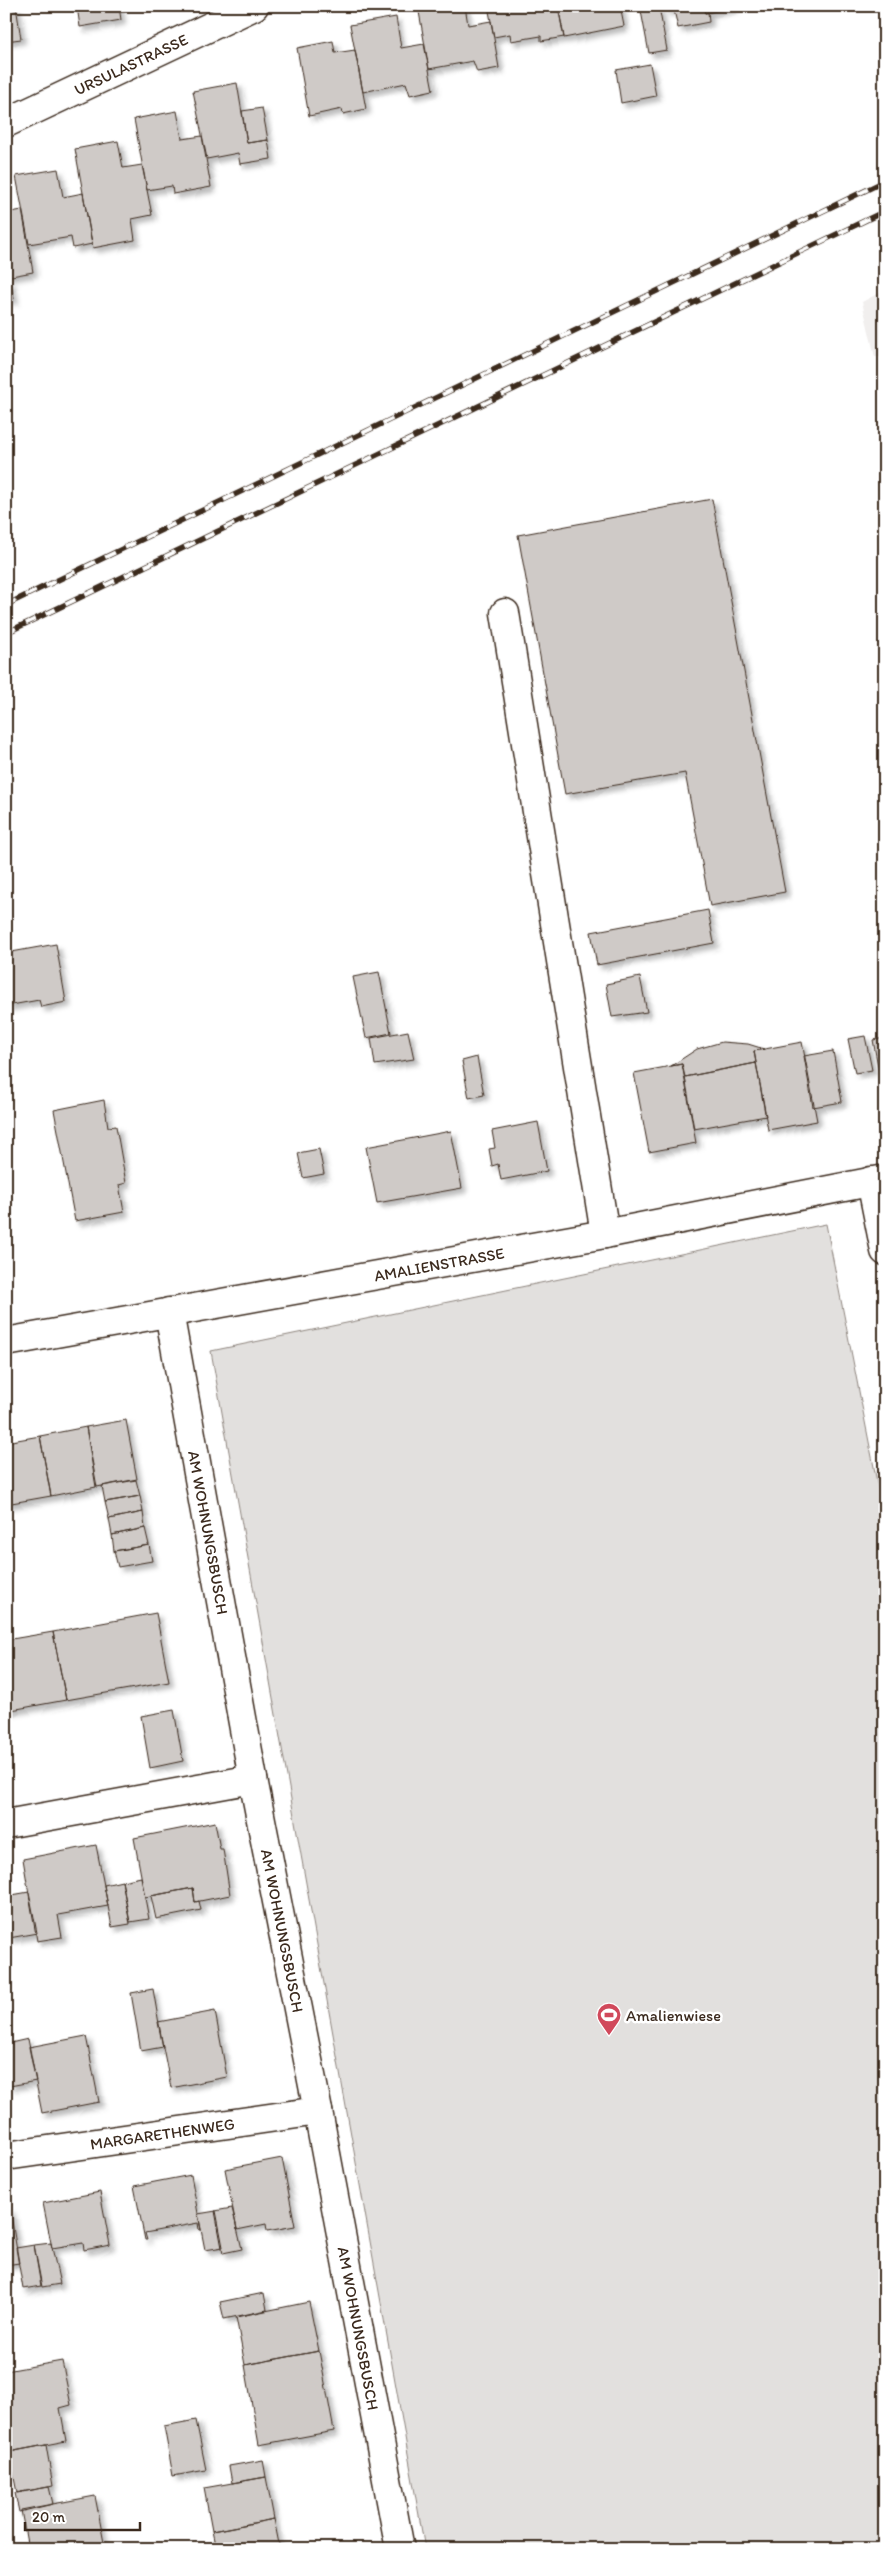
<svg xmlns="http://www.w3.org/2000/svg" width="891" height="2555" viewBox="0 0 891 2555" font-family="Itim,sans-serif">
<defs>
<filter id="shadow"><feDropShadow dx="4.5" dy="4.5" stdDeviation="2.5" flood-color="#0004"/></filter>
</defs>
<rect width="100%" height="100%" fill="#fff"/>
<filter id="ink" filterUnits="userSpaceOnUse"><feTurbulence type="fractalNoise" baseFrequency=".02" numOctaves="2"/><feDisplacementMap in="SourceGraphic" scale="10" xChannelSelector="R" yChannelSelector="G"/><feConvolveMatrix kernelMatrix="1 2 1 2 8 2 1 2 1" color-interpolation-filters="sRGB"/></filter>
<g filter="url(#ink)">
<path fill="#f1efee" d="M885,290V357H875L862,302Z"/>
<path fill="#e2e0de" stroke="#8e857e" d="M826,1224L885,1523V2549H425L211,1351Z"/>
<path fill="#cfcac7" stroke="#3b2a1e" filter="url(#shadow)" d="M6,6H16L21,39L6,41Z
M77,6H119L121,20L80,27Z
M418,6H465L468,25L491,21L499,68L477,72L473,61L429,69Z
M488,6H558L564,37L541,41V36L511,41L510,34L494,37Z
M558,6H620L624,26L564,38Z
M664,6H693L665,11Z
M693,6H703L705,13L708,12L709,22L678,28L674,10Z
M703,6H733L734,8L705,13Z
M659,7L667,50L649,53L641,11Z
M396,17L401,48L424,44L433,90L410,95L406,83L363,92L350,25Z
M333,41L335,53L355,50L366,109L343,114L342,109L309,116L297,48Z
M650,64L656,96L621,103L616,70Z
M237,83L247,143L268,140L271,159L240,164L238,153L207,159L193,91Z
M262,108L268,140L247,143L242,111Z
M177,111L182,139L202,136L211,187L173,194L172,186L147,190L134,119Z
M118,141L123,168L142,165L152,215L132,219L135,240L93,248L75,149Z
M58,169L63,197L83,193L92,244L73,248L71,237L29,244L16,176Z
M22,210L33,272L6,277V213Z
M10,280L14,299L6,300V281Z
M712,499L785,892L710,906L685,773L565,794L518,535Z
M708,910L714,943L597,965L591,932Z
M56,944L66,1002L41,1007L39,1000L6,1006V953Z
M379,972L391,1033L366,1038L353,977Z
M640,977L647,1012L612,1017L606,984Z
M408,1031L414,1059L375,1065L371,1038Z
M865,1036L872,1070L855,1073L848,1039Z
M885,1038V1103L873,1040Z
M722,1042L748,1044L764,1049L754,1051L756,1063L685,1077L682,1064L671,1066L697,1049Z
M802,1042L817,1121L768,1130L754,1051Z
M833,1051L842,1102L813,1107L804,1056Z
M477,1057L484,1095L469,1098L462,1061Z
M756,1063L766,1116L694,1129L685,1077Z
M682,1064L696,1143L649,1152L634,1073Z
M104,1100L108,1127L116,1126L126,1183L119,1185L124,1212L75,1221L54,1110Z
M538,1122L547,1171L501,1180L498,1164L492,1166L489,1149L495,1148L492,1131Z
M451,1131L462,1188L377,1203L366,1147Z
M319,1149L324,1174L303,1178L298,1153Z
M126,1420L137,1479L97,1487L86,1427Z
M86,1427L96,1487L51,1496L40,1436Z
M40,1436L51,1496L6,1504V1442Z
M136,1480L140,1496L105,1502L102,1486Z
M140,1496L143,1512L109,1519L105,1502Z
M143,1512L145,1528L112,1535L109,1519Z
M145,1528L149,1545L114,1551L112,1535Z
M149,1545L152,1561L118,1567L114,1551Z
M156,1613L169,1682L66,1700L53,1632Z
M53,1632L66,1700L6,1711V1640Z
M174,1710L183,1761L150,1768L141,1716Z
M215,1822L220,1849H223L230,1895L195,1902L193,1888L145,1897L134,1838Z
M96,1845L108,1906L58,1915L62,1937L37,1941L23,1859Z
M141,1877L149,1919L130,1922L122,1881Z
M122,1881L130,1924L112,1927L104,1885Z
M193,1888L195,1902L199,1901L201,1910L156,1919L151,1896Z
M29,1892L37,1933L9,1938L6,1924V1896Z
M153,1989L163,2047L141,2051L131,1993Z
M215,2011L227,2077L171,2088L158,2022Z
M86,2036L99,2102L42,2113L29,2047Z
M28,2039L36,2081L10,2086L6,2064V2044Z
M282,2158L295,2226L267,2231L266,2224L237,2230L225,2169Z
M191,2175L201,2230H199L198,2223L145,2233L147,2240H145L134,2186Z
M100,2192L110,2245L84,2250L83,2243L52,2248L43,2203Z
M232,2208L242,2249L223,2253L215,2211Z
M6,2209H10L19,2263L6,2265Z
M216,2211L223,2247L205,2250L198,2214Z
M51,2243L60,2284L42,2287L34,2245Z
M34,2245L41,2286L23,2289L16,2248Z
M264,2293L267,2310L224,2319L220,2302Z
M309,2302L319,2351L245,2365L236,2317Z
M319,2351L334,2431L259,2445L245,2365Z
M62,2361L71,2405L60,2408L66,2441L9,2452L6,2436V2371Z
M196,2420L206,2470L173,2476L164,2426Z
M46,2445L53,2486L17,2493L9,2452Z
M263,2460L266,2477L232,2483L229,2466Z
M266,2477L274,2519L212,2531L204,2488Z
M49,2487L53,2504L19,2512L15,2493Z
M95,2496L105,2548L28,2549L21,2510Z
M274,2519L280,2549H216L212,2531Z"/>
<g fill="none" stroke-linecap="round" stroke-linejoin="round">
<defs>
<g id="minor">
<path id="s1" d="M6,123L254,6"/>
<path d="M505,613L605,1234"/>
<path d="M871,1181L885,1251"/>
<path id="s2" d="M169,1312L253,1779L318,2111L400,2549"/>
<path id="s3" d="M6,1342L605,1234L885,1179"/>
<path d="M6,1824L253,1779"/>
<path id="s4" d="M6,2156L318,2111"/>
</g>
</defs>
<use href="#minor" stroke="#3b2a1e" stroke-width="31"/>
<use href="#minor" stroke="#fff" stroke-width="28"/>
<defs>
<path id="rail" d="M6,605L885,181
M6,633L885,211"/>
</defs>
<use href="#rail" stroke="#3b2a1e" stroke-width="5.5"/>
<use href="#rail" stroke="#fff" stroke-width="4" stroke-dasharray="11" stroke-linecap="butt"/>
</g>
</g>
<defs>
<symbol id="stadium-pin" viewBox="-11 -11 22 30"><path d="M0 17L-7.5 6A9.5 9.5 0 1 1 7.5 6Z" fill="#d1495b" stroke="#fff"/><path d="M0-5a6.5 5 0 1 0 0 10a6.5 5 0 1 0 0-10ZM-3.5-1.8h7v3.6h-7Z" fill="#fff"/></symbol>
</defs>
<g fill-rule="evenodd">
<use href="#stadium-pin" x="595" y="2001" width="28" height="38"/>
</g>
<g text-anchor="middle" stroke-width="5" stroke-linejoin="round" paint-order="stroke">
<g font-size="16" fill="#3b2a1e" stroke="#fff">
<text dy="6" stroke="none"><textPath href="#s1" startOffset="138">URSULASTRASSE</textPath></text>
<text dy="6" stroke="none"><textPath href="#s3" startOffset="440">AMALIENSTRASSE</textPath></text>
<text dy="6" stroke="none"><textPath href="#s2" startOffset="224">AM WOHNUNGSBUSCH</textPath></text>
<text dy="6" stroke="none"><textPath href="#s2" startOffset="629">AM WOHNUNGSBUSCH</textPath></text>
<text dy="6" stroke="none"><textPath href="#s4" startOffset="158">MARGARETHENWEG</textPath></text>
<text dy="6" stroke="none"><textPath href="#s2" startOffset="1034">AM WOHNUNGSBUSCH</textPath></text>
</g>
<g font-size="16" fill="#3b2a1e" stroke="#fff" text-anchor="start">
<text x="626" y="2021">Amalienwiese</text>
</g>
</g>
<rect width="891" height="2555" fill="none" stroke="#fff" stroke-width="25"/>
<rect x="12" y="12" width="866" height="2530" fill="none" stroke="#3b2a1e" stroke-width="2" filter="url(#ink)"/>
<path d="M25 2522v8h115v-8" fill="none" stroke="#3b2a1e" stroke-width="2.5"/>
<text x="32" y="2522" font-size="15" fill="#3b2a1e" stroke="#ffffff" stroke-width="4" paint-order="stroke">20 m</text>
</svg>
